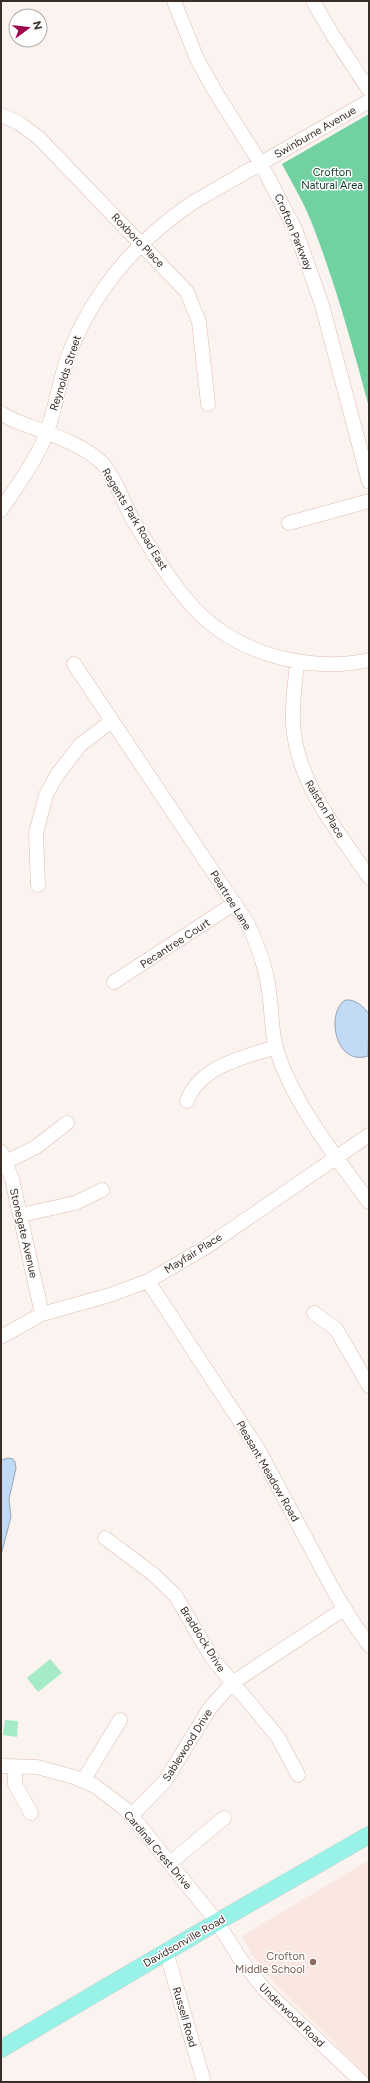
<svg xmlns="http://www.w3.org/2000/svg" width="370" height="2083" viewBox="0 0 370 2083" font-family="Figtree,sans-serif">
<rect width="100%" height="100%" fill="#faf3f0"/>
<path fill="#fae7e1" d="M369,1860V2077L274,1983L252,1955L242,1936Z"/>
<path fill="#a5ebc5" d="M50,1659L62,1673L38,1692L27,1678Z
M5,1720L18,1721L17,1737L3,1735Z"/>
<path fill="#71d1a1" d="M369,114V407C352,344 335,282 311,221C303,201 292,183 282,164Z"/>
<path fill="#c1daf5" stroke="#98a6b7" d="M345,1000C356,999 363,1006 369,1014L368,1056C336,1067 325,1014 345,1000Z
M8,1458L13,1459L15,1462L16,1468L9,1499L11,1517L1,1555V1460Z"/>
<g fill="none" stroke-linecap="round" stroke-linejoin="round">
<defs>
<path id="minor" d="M174,1L197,59L216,93L261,164L295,229L322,305L369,482
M313,1L332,34L369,90
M1,115L19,123L39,138L187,292L199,322L208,404
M1,413L11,419C39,431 82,442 103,464C119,483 123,505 136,525C156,557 176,592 204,618C248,657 313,672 369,660
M1,510C17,486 35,462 46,435C55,410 59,384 67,359C91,294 135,242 192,203L369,101
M289,523L369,501
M297,663C295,683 292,703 293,724C297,783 337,830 369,877
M74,664L248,924C258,946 266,967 269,991C272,1010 271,1030 276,1048C292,1102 336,1157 369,1202
M38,885L36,833L46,795L57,775L80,745L112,721
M114,982L235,903
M187,1101C200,1066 244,1057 276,1047
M1,1152L12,1179L42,1314
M6,1162L36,1147L67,1123
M21,1215L75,1203L102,1190
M148,1281L258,1449L335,1593L354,1624L369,1645
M314,1313L336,1329L369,1386
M1,1337L42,1314L110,1295L148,1281L203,1249L369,1135
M105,1538L153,1574L175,1595L212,1658L278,1737L298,1775
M1,1766L37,1767L74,1777L95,1786L124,1808L140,1826L217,1922L241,1960L266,1991L362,2082
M15,1766V1784L31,1813
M83,1781L120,1720
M131,1816L165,1781L210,1708L232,1683L344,1609
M170,1863L224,1818
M166,1951L204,2082"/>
<path id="major" d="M1,2049L217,1922L369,1835"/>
</defs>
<use href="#minor" stroke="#e0bbae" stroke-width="15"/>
<use href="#major" stroke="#d4d1cf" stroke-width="18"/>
<use href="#minor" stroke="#fff" stroke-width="14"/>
<use href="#major" stroke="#98f2e8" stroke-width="17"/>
</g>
<circle fill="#8d6e63" stroke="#fff" stroke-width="1.5" cx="313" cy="1962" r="4"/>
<g text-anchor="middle" stroke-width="3" stroke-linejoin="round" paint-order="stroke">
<g font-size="11" fill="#3a2c27" stroke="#fff">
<text transform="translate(315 132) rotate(-30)" y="4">Swinburne Avenue</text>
<text transform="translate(294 232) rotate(67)" y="4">Crofton Parkway</text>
<text transform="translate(138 240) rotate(46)" y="4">Roxboro Place</text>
<text transform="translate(65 373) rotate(-72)" y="4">Reynolds Street</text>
<text transform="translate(135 519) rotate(59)" y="4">Regents Park Road East</text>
<text transform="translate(325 809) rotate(59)" y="4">Ralston Place</text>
<text transform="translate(231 900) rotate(58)" y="4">Peartree Lane</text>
<text transform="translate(175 943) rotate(-33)" y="4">Pecantree Court</text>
<text transform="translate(24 1233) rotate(77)" y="4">Stonegate Avenue</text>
<text transform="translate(193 1253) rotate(-32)" y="4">Mayfair Place</text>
<text transform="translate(268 1471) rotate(60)" y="4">Pleasant Meadow Road</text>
<text transform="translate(203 1639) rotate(58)" y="4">Braddock Drive</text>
<text transform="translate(187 1745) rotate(-58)" y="4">Sablewood Drive</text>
<text transform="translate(158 1850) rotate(50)" y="4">Cardinal Crest Drive</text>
<text transform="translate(184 1941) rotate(-30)" y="4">Davidsonville Road</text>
<text transform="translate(292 2015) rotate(44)" y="4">Underwood Road</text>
<text transform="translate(185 2017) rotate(74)" y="4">Russell Road</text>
</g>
<g font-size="11" fill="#0c3724" stroke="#fff">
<text x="332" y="176">Crofton<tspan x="332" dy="13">Natural Area</tspan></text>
</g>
<g font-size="11" fill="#785e54" stroke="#fff" text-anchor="end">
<text x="305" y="1960">Crofton<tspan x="305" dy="13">Middle School</tspan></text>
</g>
</g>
<rect width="370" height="2083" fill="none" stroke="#3a2c27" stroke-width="4"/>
<g transform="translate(28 28) rotate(75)"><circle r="19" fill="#ffffff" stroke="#b0aba9"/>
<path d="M0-3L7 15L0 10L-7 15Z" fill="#9e044c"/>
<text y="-6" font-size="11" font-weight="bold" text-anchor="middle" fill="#3a2c27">N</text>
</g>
</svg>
